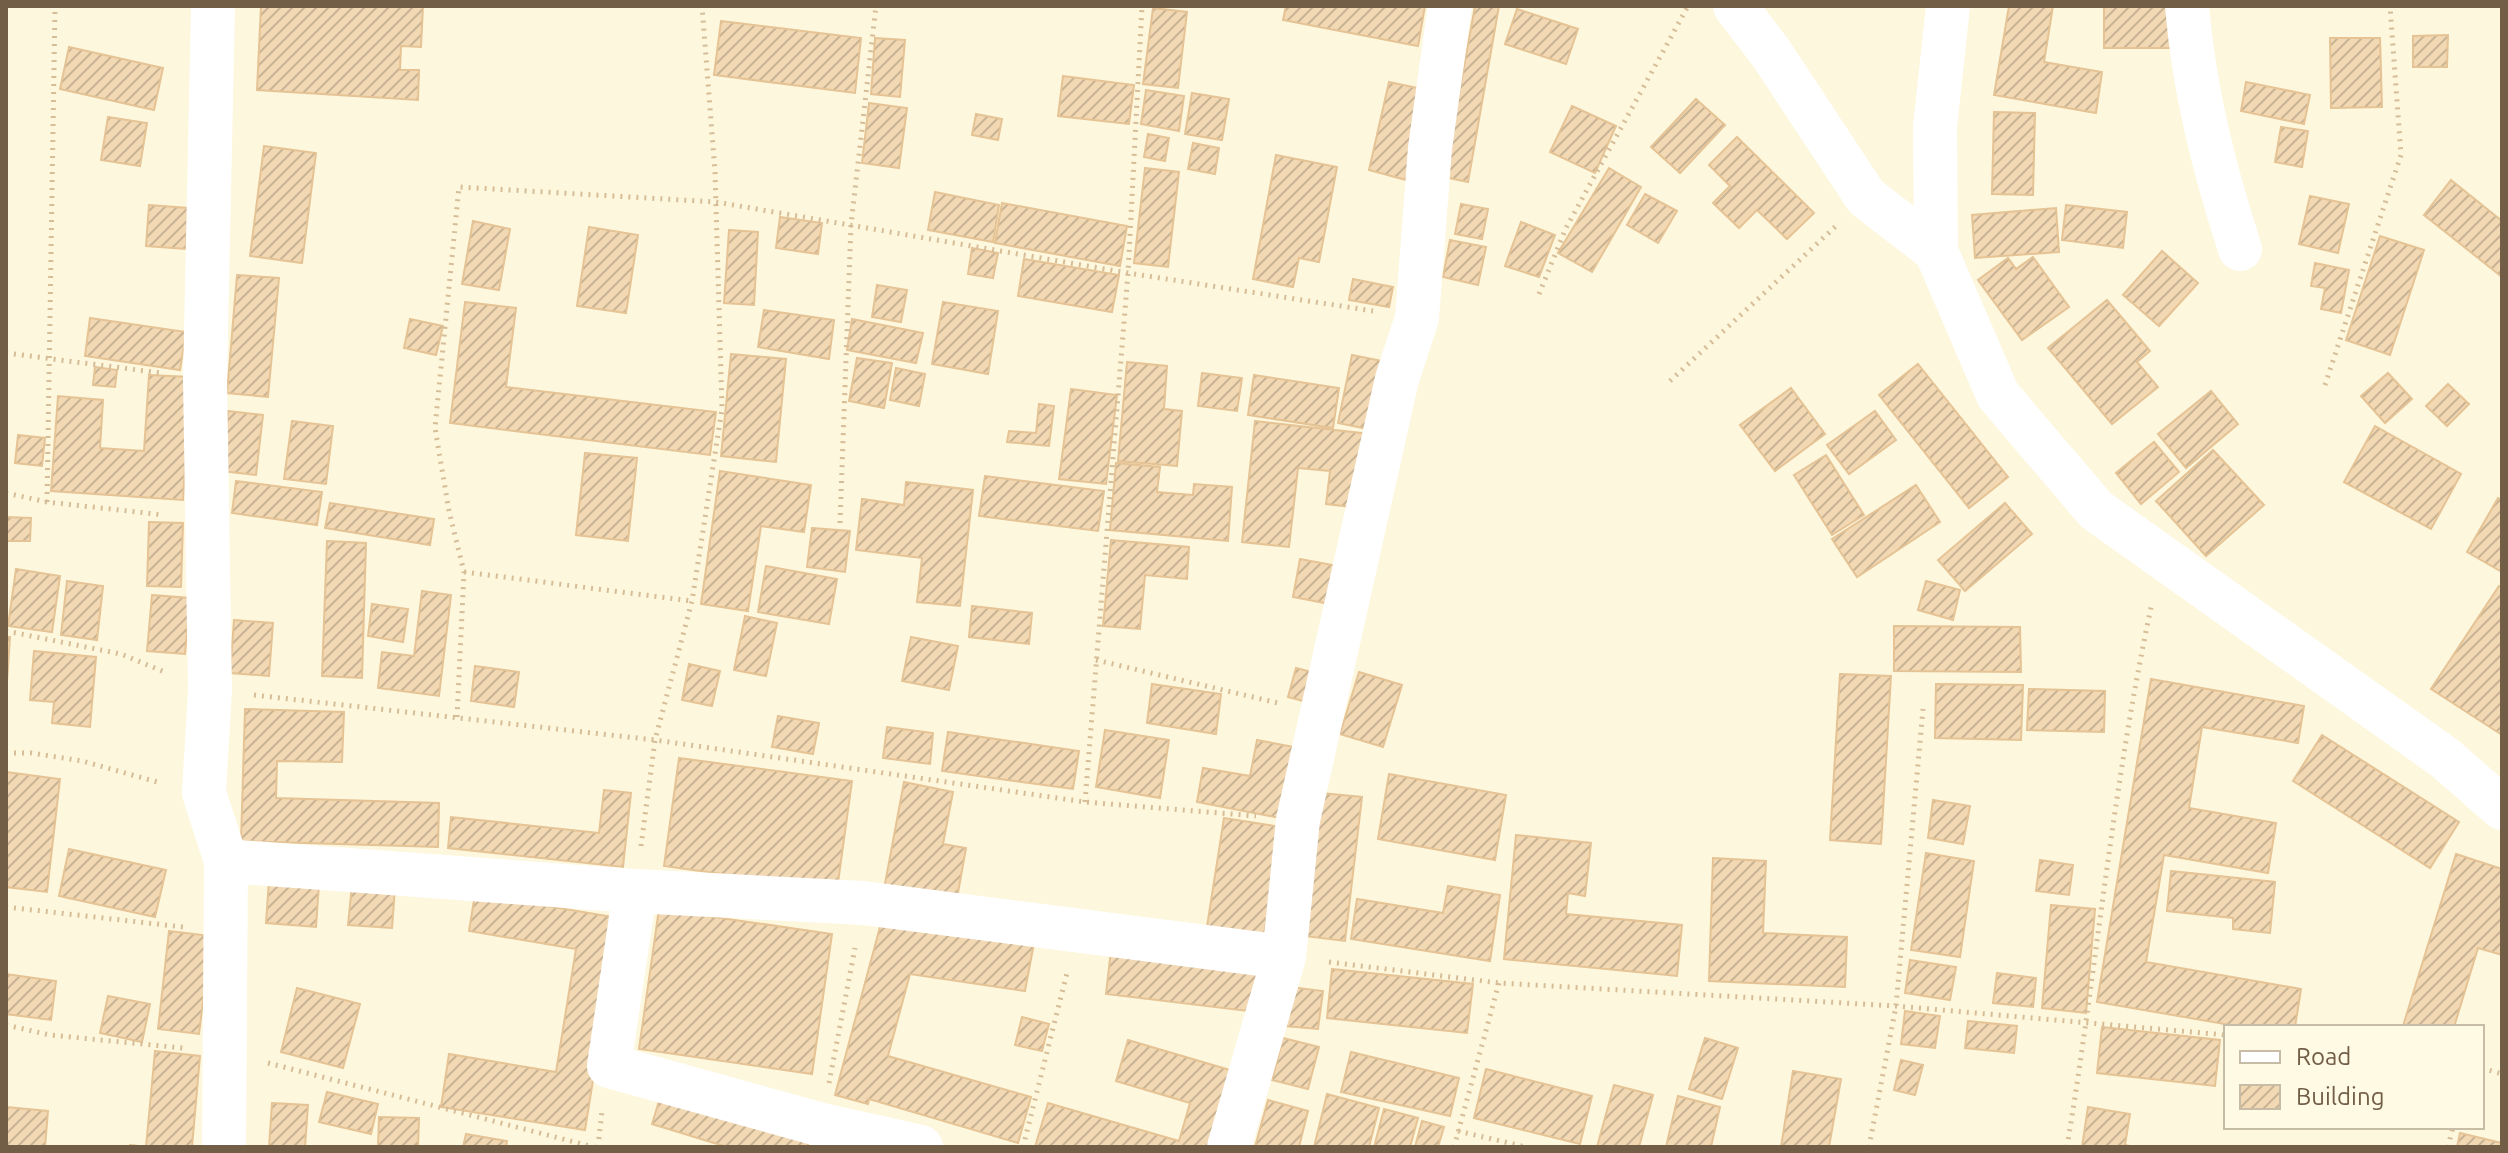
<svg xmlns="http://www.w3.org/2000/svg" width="2508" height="1153" viewBox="0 0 2508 1153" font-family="Ubuntu,sans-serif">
<defs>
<pattern id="building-hatch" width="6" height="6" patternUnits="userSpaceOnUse" patternTransform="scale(2)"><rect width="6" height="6" fill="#f2d9b4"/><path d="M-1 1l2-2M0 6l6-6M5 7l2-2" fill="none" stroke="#c8b394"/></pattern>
</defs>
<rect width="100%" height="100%" fill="#fdf7dd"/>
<path fill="url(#building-hatch)" stroke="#e5c395" stroke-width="2" d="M261,6H423L421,47L401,46L400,70H419L418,100L257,90Z
M1286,6H1425L1418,46L1283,20Z
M1475,6H1499L1468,182L1444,177Z
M2009,6H2053L2044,62L2102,72L2096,113L1994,95Z
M2104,6H2175V48H2104Z
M1153,8L1187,12L1178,88L1143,84Z
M1517,9L1578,29L1566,64L1505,44Z
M721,21L861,38L855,93L714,75Z
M2448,35L2447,67H2413V36Z
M875,38L905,40L900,97L871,94Z
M2330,38H2380L2382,107L2331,108Z
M69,47L163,68L154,110L60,89Z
M1063,76L1134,85L1129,124L1058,116Z
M1389,82L1427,90L1406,180L1369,170Z
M2246,82L2310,95L2304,124L2241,111Z
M1146,90L1184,96L1179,131L1141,124Z
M1192,93L1229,99L1222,140L1185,134Z
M1696,99L1725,125L1680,173L1651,147Z
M869,103L907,108L899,168L862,163Z
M1572,106L1616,126L1595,173L1550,152Z
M1994,112L2035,113L2033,195L1992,194Z
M976,114L1002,119L998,140L972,135Z
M108,117L147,123L140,166L101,160Z
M2281,127L2308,131L2302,167L2275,162Z
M1148,134L1169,138L1165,161L1144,157Z
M1737,137L1814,213L1787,239L1757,210L1739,228L1713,203L1730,186L1709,165Z
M1193,143L1219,148L1215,174L1188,169Z
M264,146L316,153L302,263L250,256Z
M1276,155L1337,167L1319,262L1299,258L1293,287L1253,279Z
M1145,168L1179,172L1168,267L1134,263Z
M1609,168L1641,187L1592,272L1558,253Z
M2451,180L2502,221V277L2424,215Z
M935,192L999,205L993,242L928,230Z
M1645,194L1677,211L1658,243L1627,225Z
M2310,196L2349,204L2338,253L2299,244Z
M1002,203L1127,226L1120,266L995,243Z
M1461,204L1488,209L1482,239L1455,234Z
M149,205L188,208L186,249L146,246Z
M2066,205L2127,212L2123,248L2062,240Z
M2056,208L2059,252L1975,258L1972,215Z
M780,217L822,223L818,254L776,248Z
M473,221L510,229L499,290L462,284Z
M1521,222L1555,235L1539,277L1505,266Z
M589,227L638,235L626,313L577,306Z
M729,230L758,232L754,305L724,303Z
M2380,236L2424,250L2390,355L2346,340Z
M1450,240L1486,247L1478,285L1443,277Z
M972,248L998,253L993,278L968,274Z
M2162,251L2198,283L2159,326L2123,295Z
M2033,257L2069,307L2022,340L1978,280L2008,258L2016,269Z
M1024,259L1119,275L1112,312L1018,296Z
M2315,263L2349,270L2341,313L2321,309L2325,288L2311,286Z
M237,275L279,278L268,397L227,393Z
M1353,279L1393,287L1389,307L1349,300Z
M877,285L907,290L901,322L872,317Z
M2107,300L2150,351L2137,362L2158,387L2112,424L2048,348Z
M465,302L516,308L506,387L716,412L710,455L450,423Z
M943,302L998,311L988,374L932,364Z
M764,310L834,320L829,359L758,347Z
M90,318L186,332L180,370L85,356Z
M410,319L443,326L436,355L404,348Z
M852,319L923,333L916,363L847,350Z
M731,354L786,359L776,462L721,456Z
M1352,355L1392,363L1378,431L1338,423Z
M857,358L892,363L884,408L849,401Z
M1127,362L1167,366L1164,409L1182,411L1177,466L1118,461Z
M1918,364L2008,477L1969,508L1879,395Z
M95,367L117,370L115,387L93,385Z
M896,368L925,374L919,406L890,400Z
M1202,373L1242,378L1237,411L1198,406Z
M2388,373L2412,399L2385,423L2361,396Z
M149,375L190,377L183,500L51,491L58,396L103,400L100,448L144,451Z
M1254,375L1339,388L1333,428L1248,415Z
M2448,384L2469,404L2447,426L2426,406Z
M1791,388L1825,434L1775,471L1740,425Z
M1071,389L1117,395L1106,484L1059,479Z
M2211,391L2238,424L2186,468L2158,434Z
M1039,404L1054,406L1049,446L1007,442L1009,431L1036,433Z
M228,411L263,415L256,475L222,471Z
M1875,411L1896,440L1849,474L1827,445Z
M292,421L333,426L326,484L284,479Z
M1255,421L1370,434L1361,508L1326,504L1330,471L1298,468L1289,547L1242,542Z
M2375,426L2461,474L2431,529L2344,482Z
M18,435L45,438L42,466L15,463Z
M2154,442L2179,472L2141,504L2116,473Z
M2213,450L2264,505L2206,556L2156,501Z
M585,453L637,458L628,541L576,535Z
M1826,455L1864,515L1832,535L1794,475Z
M1116,463L1160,467L1157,492L1193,495L1194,484L1232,487L1228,541L1110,530Z
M720,471L811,485L804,532L761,526L748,611L701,604Z
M985,476L1104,491L1098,531L979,516Z
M236,481L322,492L317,525L232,513Z
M906,482L973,490L960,606L917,602L922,558L856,550L862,499L904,505Z
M1916,485L1940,522L1857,577L1832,539Z
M2498,498L2502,500V572L2467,552Z
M330,503L434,519L430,545L325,528Z
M2005,503L2032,534L1965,591L1938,560Z
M6,517L31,518L30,541H6Z
M149,522L183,523L181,587L147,586Z
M812,528L850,531L845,572L807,567Z
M1111,540L1189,547L1187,579L1145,575L1140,629L1103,626Z
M327,541L366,543L362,678L322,676Z
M1300,559L1343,567L1335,605L1293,597Z
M766,566L837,579L829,624L758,612Z
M16,569L60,576L52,632L8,626Z
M67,581L103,586L97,640L61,635Z
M1926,581L1960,590L1953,620L1918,610Z
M2499,586L2502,588V735L2431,689Z
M422,591L451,595L439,696L378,688L382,652L414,656Z
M152,595L190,598L185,654L147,651Z
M372,604L408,609L403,642L368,636Z
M972,606L1032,613L1029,644L969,637Z
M745,616L777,623L766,676L734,670Z
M234,620L273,623L269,676L230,673Z
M1894,626L2020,627L2021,672L1894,671Z
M6,637H10L7,682H6Z
M911,637L958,646L949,690L902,681Z
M34,651L96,657L90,727L52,723L54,702L30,700Z
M689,664L720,671L712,706L682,700Z
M475,666L519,672L514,707L471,701Z
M1296,668L1323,675L1315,704L1288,697Z
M1359,672L1402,685L1383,747L1340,734Z
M1840,674L1891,676L1881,844L1830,840Z
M2151,679L2304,706L2298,743L2202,727L2189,808L2276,823L2268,873L2164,855L2146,962L2301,989L2295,1027H2242L2097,1002Z
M1152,684L1221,694L1216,734L1147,723Z
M1936,684L2023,685L2021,740L1935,738Z
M2029,689L2105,691L2104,732L2027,730Z
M245,709L344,712L342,762L277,761L276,798L439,803L438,847L241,841Z
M778,716L819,723L813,754L772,747Z
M887,727L933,733L930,764L883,758Z
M1105,730L1169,740L1160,798L1096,787Z
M948,732L1079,751L1073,789L942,771Z
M2322,735L2459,822L2430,868L2293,781Z
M1257,740L1294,747L1280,818L1197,802L1203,768L1250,776Z
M679,758L852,781L837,890L664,866Z
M6,772L60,779L47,892L6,887Z
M1389,774L1506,795L1495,860L1378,839Z
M904,782L953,792L943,844L966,848L956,904L884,889Z
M604,790L631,793L623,867L448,848L451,817L599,833Z
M1321,793L1362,797L1345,941L1304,936Z
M1933,800L1970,806L1963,844L1928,838Z
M1224,818L1281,827L1263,942L1206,933Z
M1516,835L1591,843L1585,896L1568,893L1566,914L1682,925L1677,976L1504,959Z
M69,849L166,870L155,917L59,896Z
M1926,853L1974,861L1960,957L1911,950Z
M2456,854L2502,869V955L2478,948L2454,1027H2405L2403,1026Z
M1713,858L1766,861L1763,933L1847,937L1845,987L1709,981Z
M2040,860L2073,865L2069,895L2036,891Z
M2171,871L2275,882L2270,933L2233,929V918L2167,911Z
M269,880L319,884L316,927L266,923Z
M352,885L395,888L392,928L348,925Z
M1448,886L1500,895L1490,961L1351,939L1357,899L1443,913Z
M475,894L619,918L585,1130L441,1107L449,1054L556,1072L576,949L469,931Z
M2051,905L2095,909L2086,1013L2042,1008Z
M659,909L832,934L812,1074L639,1049Z
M881,923L1034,943L1025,991L910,974L888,1056L1031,1097L1018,1143L869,1099L868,1104L835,1095Z
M169,931L211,936L199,1034L158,1029Z
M1112,941L1262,959L1256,1012L1106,994Z
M1910,960L1956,967L1950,1000L1905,993Z
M1332,969L1473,984L1467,1033L1327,1018Z
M1997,973L2036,978L2033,1007L1993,1003Z
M6,974L56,981L51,1020L6,1014Z
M1290,987L1323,991L1318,1029L1285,1026Z
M297,988L360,1004L343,1068L281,1052Z
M108,996L150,1004L142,1042L100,1033Z
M1905,1011L1940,1016L1935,1048L1901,1044Z
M1022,1017L1049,1024L1042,1051L1015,1045Z
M1968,1021L2017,1026L2014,1053L1965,1048Z
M2102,1027L2220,1040L2215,1086L2097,1073Z
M1283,1038L1319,1047L1308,1089L1272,1080Z
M1705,1038L1738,1048L1722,1099L1689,1089Z
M1128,1040L1240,1073L1218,1147H1035L1048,1103L1179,1141L1190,1103L1116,1081Z
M155,1051L200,1056L192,1147H130V1145L146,1147Z
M1351,1052L1459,1078L1450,1116L1341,1092Z
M1901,1060L1923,1065L1915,1095L1894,1090Z
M1486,1069L1592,1096L1580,1144L1474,1118Z
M1793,1071L1841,1079L1829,1147H1781Z
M1614,1085L1653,1095L1639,1147H1597Z
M663,1088L812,1132L807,1147H727L652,1124Z
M327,1092L378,1104L371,1134L319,1122Z
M1327,1094L1379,1108L1369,1147H1314Z
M1678,1096L1720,1107L1711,1147H1666Z
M1268,1100L1308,1111L1299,1147H1255Z
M272,1103L308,1105L305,1147H269Z
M6,1107L48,1111L45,1147H6Z
M2088,1107L2130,1114L2125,1145L2135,1147H2082Z
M1384,1109L1418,1118L1410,1147H1374Z
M379,1117L419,1118L418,1147H378Z
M1422,1121L1444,1127L1438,1147H1415Z
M2460,1133L2502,1143V1147H2457Z
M466,1134L507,1141L506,1147H463Z"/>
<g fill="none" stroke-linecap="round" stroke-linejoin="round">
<path stroke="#d6bd98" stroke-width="5" stroke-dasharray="2 6" stroke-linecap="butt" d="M1539,294L1566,228L1688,6
M6,353L161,373
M1670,381L1836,226
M2325,385L2401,155L2390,6
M6,493L47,502L164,515
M47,502L55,6
M840,523L851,225L876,6
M464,572L692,601
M6,631L121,654L167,673
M1096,660L1278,703
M254,695L655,740L1085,802L1256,816
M457,717L464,572L449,511L435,428L459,187L716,202L1128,273L1373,311
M6,753H31L82,761L161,783
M1085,802L1128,273L1142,6
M641,846L655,740L692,601L722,409L715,172L702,6
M6,907L183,927
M1329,962L1499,983L1896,1006L2226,1035
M6,1025L50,1035L183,1048
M268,1063L594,1147
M2482,1068L2502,1074
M829,1083L855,948
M1458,1131L1526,1147
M598,1147L602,1111
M1023,1147L1067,973
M1454,1147L1499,983
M1869,1147L1896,1006L1923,709
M2067,1147C2097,966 2113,782 2152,603
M2448,1147L2453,1127"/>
<path stroke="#fff" stroke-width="44" d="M213,6L205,379L210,690L204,793L226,861L224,1147
M1735,6L1771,53L1866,197L1936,251L1998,395L2096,510L2445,758L2502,808
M2187,6C2194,90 2214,169 2240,249
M1936,251L1935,127L1948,6
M226,861L635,891L863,903L1284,957
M635,891L609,1066L822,1125L921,1147
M1229,1147L1284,957L1298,820L1397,379L1417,318L1430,148L1450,6"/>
</g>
<rect width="2508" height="1153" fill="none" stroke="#725e46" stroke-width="16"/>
<rect x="2224" y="1025" width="260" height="104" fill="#fffae4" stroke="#c7bca5" stroke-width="2"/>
<rect x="2240" y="1051" width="40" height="12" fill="#ffffff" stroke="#c7bca5" stroke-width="2"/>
<text x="2296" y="1065" font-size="24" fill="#725e46">Road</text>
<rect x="2240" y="1085" width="40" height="24" fill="url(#building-hatch)" stroke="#c7bca5" stroke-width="2"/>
<text x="2296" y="1105" font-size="24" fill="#725e46">Building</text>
</svg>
